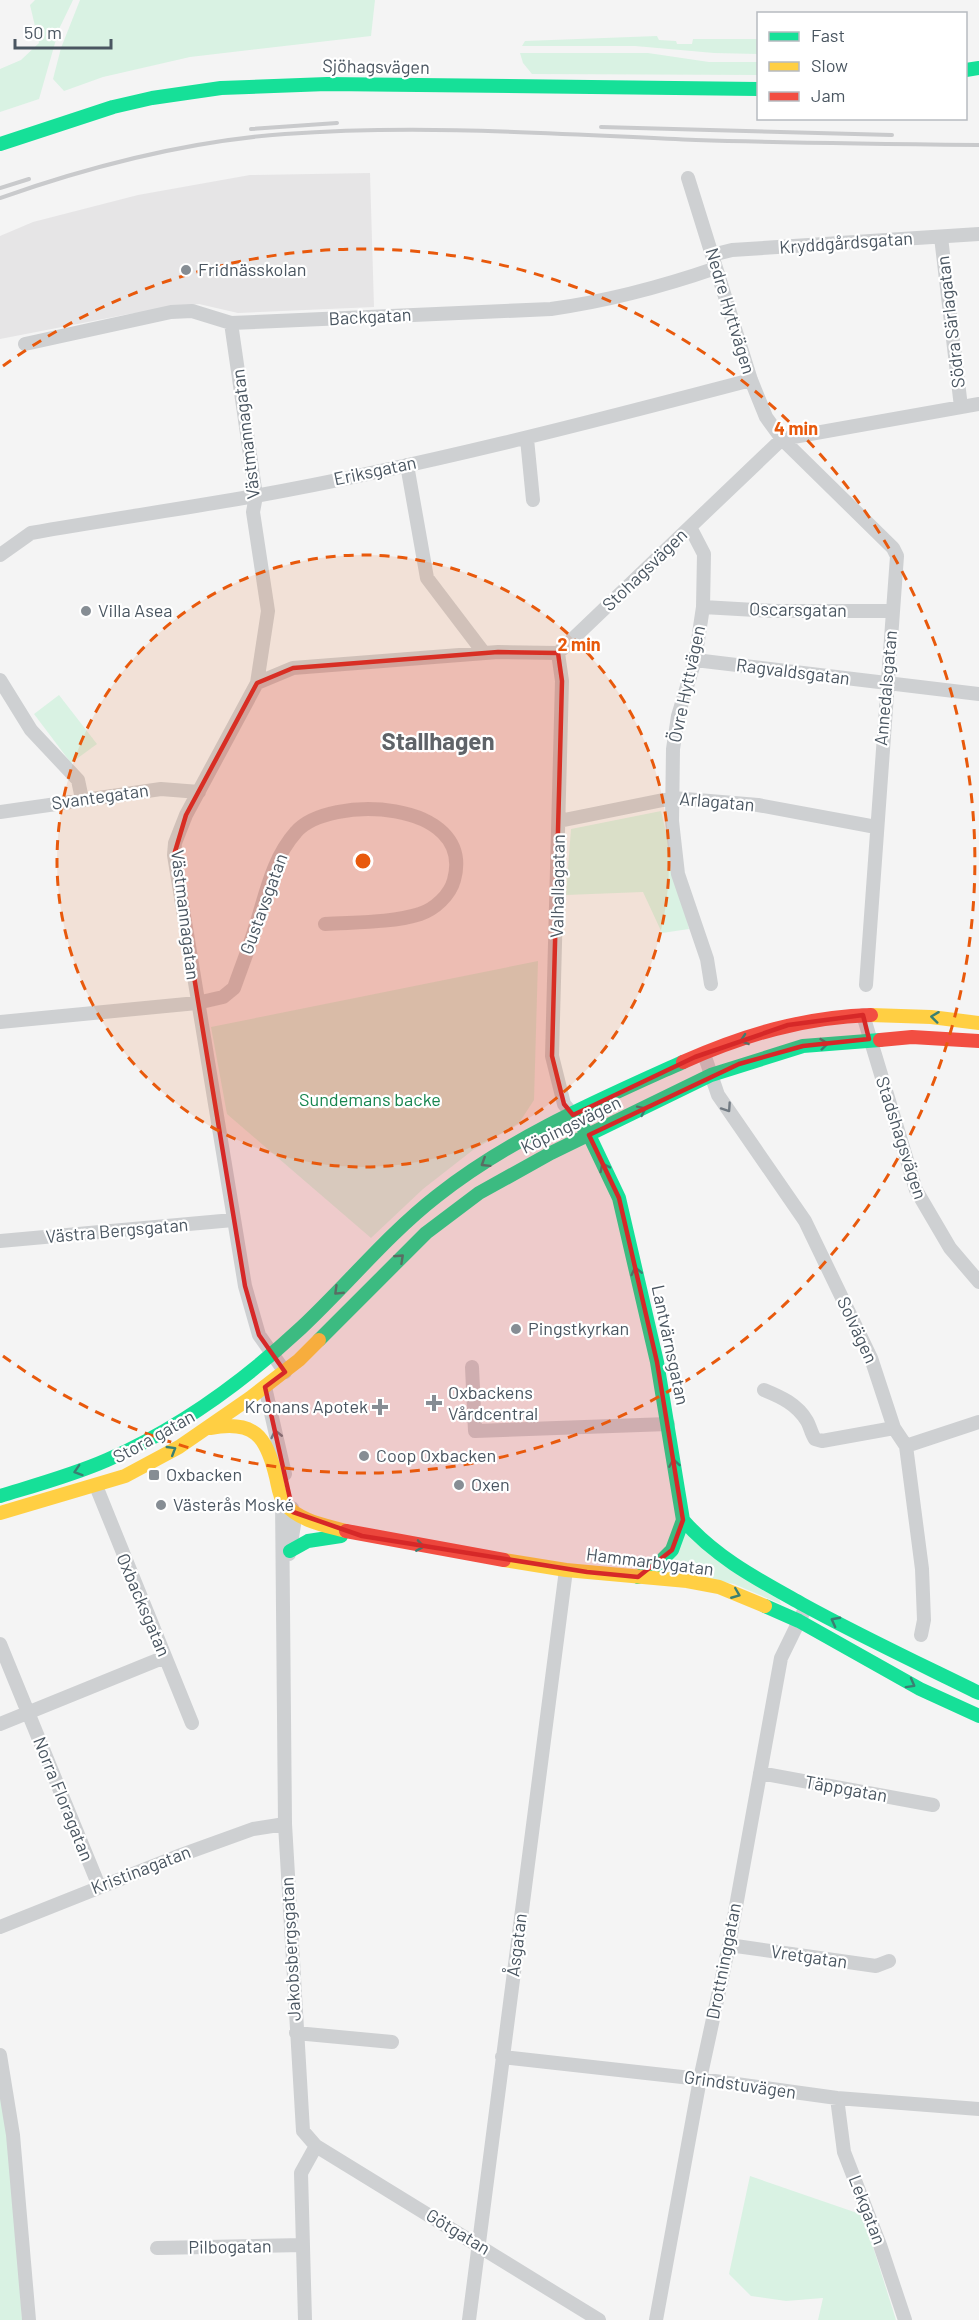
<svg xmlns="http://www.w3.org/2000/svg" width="979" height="2320" viewBox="0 0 979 2320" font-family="Barlow,sans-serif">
<rect width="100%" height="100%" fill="#f4f4f4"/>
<path fill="#e6e5e6" d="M370,173L374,307L238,313L199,304L129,314L0,339V236L33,222L138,195L250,175Z"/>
<path fill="#d9f2e3" d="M35,0H73L59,29L39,99L0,112V69L21,60L39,43L30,5Z
M80,0H375L371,36L190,57L103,77L64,91L53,79L61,48Z
M657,36L659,40L676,41L677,44H692L693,39H758V54L714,53L635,46H522L525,41Z
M520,53H648L709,62H758V75L532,74L523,63Z
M59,695L97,744L71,763L34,714Z
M661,811L689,929L662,933L643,892L566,895L571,829Z
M538,961L534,1100L519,1123L473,1150L423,1189L371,1238L227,1114L211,1027Z
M687,1531L778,1595L781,1604L734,1584L662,1570Z
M0,2072L12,2159L22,2320H0Z
M750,2176L863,2215L896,2320H818L823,2298L786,2301L751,2296L729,2274Z"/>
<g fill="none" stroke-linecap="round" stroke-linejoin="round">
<path stroke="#ced0d2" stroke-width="14" d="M688,178L751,380L766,417L782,439L893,548L897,556L866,985
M941,237L961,407
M712,255L732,250L979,234
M231,323L256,496L253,512L268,611L257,683L186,815L175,843L174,855L245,1286L259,1335L285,1372
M25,344L171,312L192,311L231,323L551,309C608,301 661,287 716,268
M527,439L533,500
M407,465L427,578L484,653
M690,527L704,554L703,607L695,660L678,716L673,749L672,821L678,874L707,959L711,984
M0,555L31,533C106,520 181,509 255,496C422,466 587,423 751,380
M703,607L774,611H893
M558,653L562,681L552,1056L564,1104L573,1115
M695,660L979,694
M0,680L31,730L78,780L82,799
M257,683L293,668L498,652L558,653L782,439L979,404
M0,812L161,789L199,792
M559,821L673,798L758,805L876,827
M863,1015L916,1190L950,1248L979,1282
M0,1022L197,1003L223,997L234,988C241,968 249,948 255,928C266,894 272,859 296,832C328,794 476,799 454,880C450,895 435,909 420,914C391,923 355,922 325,924
M704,1054L718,1095L805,1221L871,1358L894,1428L906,1446L922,1569L924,1620L921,1635
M0,1241L233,1220
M472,1367L475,1431L668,1424
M265,1387L285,1474
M764,1390C781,1397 797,1404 807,1421C810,1426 811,1433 815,1439L822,1441L894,1428
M906,1446L979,1422
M96,1486L192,1723
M282,1500L285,1824L303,2131L316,2146L599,2320
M289,1554L294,1525L292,1508
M0,1644L99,1886
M0,1724L165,1657
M760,1773L933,1805
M0,1927L181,1855L253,1829L285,1824
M729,1945L876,1966L889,1961
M296,2033L392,2042
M0,2055L13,2135L29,2320
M502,2057L700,2079L837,2098L979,2109
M837,2098L844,2152L880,2245L905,2320
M157,2248L303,2245
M305,2320L301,2173L316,2146
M469,2320L566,1570
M656,2320L700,2079L729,1945L781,1658L803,1613"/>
<path stroke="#16e098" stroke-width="14" d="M966,70L979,68
M0,144L113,107L152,98L221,88L327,84L758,89
M581,1125L589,1135L619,1198L657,1362L683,1520L672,1550L652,1570L638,1577
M319,1340L426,1233L479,1193L551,1153L711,1075L803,1046L880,1040
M0,1496C36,1485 73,1475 107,1460C178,1429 244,1381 301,1328C347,1285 387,1235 437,1196C510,1138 599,1100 683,1062
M683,1520C716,1558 759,1580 802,1604C860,1636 920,1664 979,1693
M290,1551L308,1541L341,1536
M765,1606L799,1621L920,1689L979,1716"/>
<path stroke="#ffcf43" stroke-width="14" d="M871,1015L931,1017L979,1023
M210,1428C254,1420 266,1435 276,1477C278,1485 279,1496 284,1503C299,1521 324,1525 346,1531
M0,1513L125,1476L179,1447L250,1398L299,1360L319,1340
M504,1560L566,1570L687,1581L719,1587L765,1606"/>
<path stroke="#f24e42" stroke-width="14" d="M880,1040L912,1037L979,1041
M683,1062C744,1035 804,1017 871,1015
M346,1531L504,1560"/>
<path stroke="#c9cacc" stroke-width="4" d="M601,127L892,135
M251,129L337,123
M0,188L29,179
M0,198C91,166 188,141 285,134C422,124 559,134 696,140C790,143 885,144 979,145"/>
</g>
<defs><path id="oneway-chevron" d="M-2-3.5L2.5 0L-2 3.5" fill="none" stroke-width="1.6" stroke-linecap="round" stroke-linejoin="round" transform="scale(1.5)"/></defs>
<g stroke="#3a7f72">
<use href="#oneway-chevron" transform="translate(935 1017) rotate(-173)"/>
<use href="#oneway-chevron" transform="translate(744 1040) rotate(161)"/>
<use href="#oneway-chevron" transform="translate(824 1044) rotate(-6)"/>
<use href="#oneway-chevron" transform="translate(642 1110) rotate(-26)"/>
<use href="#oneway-chevron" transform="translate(485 1163) rotate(148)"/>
<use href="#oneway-chevron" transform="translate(604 1167) rotate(-116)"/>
<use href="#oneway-chevron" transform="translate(400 1258) rotate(-43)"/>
<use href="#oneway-chevron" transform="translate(636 1271) rotate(-103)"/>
<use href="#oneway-chevron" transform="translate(338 1291) rotate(136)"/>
<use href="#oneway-chevron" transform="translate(172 1450) rotate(-31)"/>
<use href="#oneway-chevron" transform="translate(674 1463) rotate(-99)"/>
<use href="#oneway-chevron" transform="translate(78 1471) rotate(162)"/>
<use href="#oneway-chevron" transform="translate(420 1546) rotate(9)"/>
<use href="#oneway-chevron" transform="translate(736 1594) rotate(22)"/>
<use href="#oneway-chevron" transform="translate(835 1621) rotate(-152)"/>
<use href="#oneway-chevron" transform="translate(911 1684) rotate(29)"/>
</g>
<g stroke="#727b83">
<use href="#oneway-chevron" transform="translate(727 1108) rotate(56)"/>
<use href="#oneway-chevron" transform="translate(276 1434) rotate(-103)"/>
</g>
<path fill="#d62828" fill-opacity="0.2" stroke="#d62828" stroke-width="4.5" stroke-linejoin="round" d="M498,652L558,653L562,681L552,1056L564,1104L573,1115L695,1057L788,1025L863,1015L869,1039L803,1046L739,1064L589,1135L619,1198L657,1362L683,1520L672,1550L638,1577L587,1572L362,1536L293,1512L265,1387L285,1372L259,1335L245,1286L174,855L186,815L257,683L293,668Z"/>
<circle cx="363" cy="861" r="306" fill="#e8590c" fill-opacity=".12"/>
<g fill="none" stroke="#e8590c" stroke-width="3" stroke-dasharray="10 8">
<circle cx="363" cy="861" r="306"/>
<path d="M3 366A612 612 0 1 1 3 1356"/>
</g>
<g fill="#868d94" stroke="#fff" stroke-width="2">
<circle cx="186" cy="270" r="6"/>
<circle cx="86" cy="611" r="6"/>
<circle cx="516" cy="1329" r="6"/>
<path d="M431 1394h6v6h6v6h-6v6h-6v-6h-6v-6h6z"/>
<path d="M377 1398h6v6h6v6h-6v6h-6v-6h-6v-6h6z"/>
<circle cx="364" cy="1456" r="6"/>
<rect x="148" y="1469" width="12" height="12" rx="3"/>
<circle cx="459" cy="1485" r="6"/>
<circle cx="161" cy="1505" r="6"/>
</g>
<g text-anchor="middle" stroke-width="4.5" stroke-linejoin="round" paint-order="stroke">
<g font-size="18" fill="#4a5661" stroke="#fff">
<text transform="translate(376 67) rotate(1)" y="6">Sjöhagsvägen</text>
<text transform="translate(846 243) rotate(-4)" y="6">Kryddgårdsgatan</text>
<text transform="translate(730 311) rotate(73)" y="6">Nedre Hyttvägen</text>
<text transform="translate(370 317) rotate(-3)" y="6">Backgatan</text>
<text transform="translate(951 322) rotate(-97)" y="6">Södra Särlagatan</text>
<text transform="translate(246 434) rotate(-97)" y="6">Västmannagatan</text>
<text transform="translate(375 471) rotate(-12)" y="6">Eriksgatan</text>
<text transform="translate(645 570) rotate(-44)" y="6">Stohagsvägen</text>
<text transform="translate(798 610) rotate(1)" y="6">Oscarsgatan</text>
<text transform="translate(793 672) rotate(7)" y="6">Ragvaldsgatan</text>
<text transform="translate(687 684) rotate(-78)" y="6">Övre Hyttvägen</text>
<text transform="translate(886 688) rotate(-85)" y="6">Annedalsgatan</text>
<text transform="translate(100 797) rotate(-8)" y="6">Svantegatan</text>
<text transform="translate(717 802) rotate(5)" y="6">Arlagatan</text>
<text transform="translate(558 886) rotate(-89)" y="6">Valhallagatan</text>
<text transform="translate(264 904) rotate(-70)" y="6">Gustavsgatan</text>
<text transform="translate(185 915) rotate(83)" y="6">Västmannagatan</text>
<text transform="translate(571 1125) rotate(-26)" y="6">Köpingsvägen</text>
<text transform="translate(901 1138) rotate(72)" y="6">Stadshagsvägen</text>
<text transform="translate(117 1231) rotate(-5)" y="6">Västra Bergsgatan</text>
<text transform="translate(857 1330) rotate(65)" y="6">Solvägen</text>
<text transform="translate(670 1345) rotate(78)" y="6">Lantvärnsgatan</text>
<text transform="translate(154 1437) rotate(-29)" y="6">Stora gatan</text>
<text transform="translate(650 1562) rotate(7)" y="6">Hammarbygatan</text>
<text transform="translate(143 1605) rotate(67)" y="6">Oxbacksgatan</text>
<text transform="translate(846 1789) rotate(10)" y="6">Täppgatan</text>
<text transform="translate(63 1799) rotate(68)" y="6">Norra Floragatan</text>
<text transform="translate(141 1870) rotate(-21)" y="6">Kristinagatan</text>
<text transform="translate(517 1945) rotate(-83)" y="6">Åsgatan</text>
<text transform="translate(291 1949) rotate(-93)" y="6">Jakobsbergsgatan</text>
<text transform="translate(809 1957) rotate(8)" y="6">Vretgatan</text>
<text transform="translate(724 1961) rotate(-79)" y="6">Drottninggatan</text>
<text transform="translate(740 2085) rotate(8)" y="6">Grindstuvägen</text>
<text transform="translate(867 2210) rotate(69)" y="6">Lekgatan</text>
<text transform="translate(458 2232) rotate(31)" y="6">Götgatan</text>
<text transform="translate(230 2247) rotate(-1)" y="6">Pilbogatan</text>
</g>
<g font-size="18" fill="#4a5661" stroke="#fff" text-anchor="start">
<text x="198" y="276">Fridnässkolan</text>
<text x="98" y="617">Villa Asea</text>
<text x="528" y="1335">Pingstkyrkan</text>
<text x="448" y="1399">Oxbackens<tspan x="448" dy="21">Vårdcentral</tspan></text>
<text x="368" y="1413" text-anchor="end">Kronans Apotek</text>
<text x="376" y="1462">Coop Oxbacken</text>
<text x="166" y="1481">Oxbacken</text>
<text x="471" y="1491">Oxen</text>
<text x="173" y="1511">Västerås Moské</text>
</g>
<g font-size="18" fill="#17864f" stroke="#fff">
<text x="370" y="1106">Sundemans backe</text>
</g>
<g font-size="24" font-weight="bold" fill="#5f6368" stroke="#fff">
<text x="438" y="750">Stallhagen</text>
</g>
</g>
<circle cx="363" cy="861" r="9" fill="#e8590c" stroke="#fff" stroke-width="3"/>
<g font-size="18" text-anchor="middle" font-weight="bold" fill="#e8590c" stroke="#fff" stroke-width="4.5" stroke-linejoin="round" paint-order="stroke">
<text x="796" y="435">4 min</text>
<text x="579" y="651">2 min</text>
</g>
<rect x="757" y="12" width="210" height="108" fill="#ffffff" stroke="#b7bbc0" stroke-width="1.5"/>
<rect x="769" y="32" width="30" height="9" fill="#16e098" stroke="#b7bbc0" stroke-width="1.5"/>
<text x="811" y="42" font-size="18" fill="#4a5661">Fast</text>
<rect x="769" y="62" width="30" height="9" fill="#ffcf43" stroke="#b7bbc0" stroke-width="1.5"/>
<text x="811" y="72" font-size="18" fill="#4a5661">Slow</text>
<rect x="769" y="92" width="30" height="9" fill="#f24e42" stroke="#b7bbc0" stroke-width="1.5"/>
<text x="811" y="102" font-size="18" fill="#4a5661">Jam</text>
<path d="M15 39v9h96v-9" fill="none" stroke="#4a5661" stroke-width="3"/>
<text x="24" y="39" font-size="18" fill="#4a5661" stroke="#ffffff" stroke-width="4.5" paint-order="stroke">50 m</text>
</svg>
